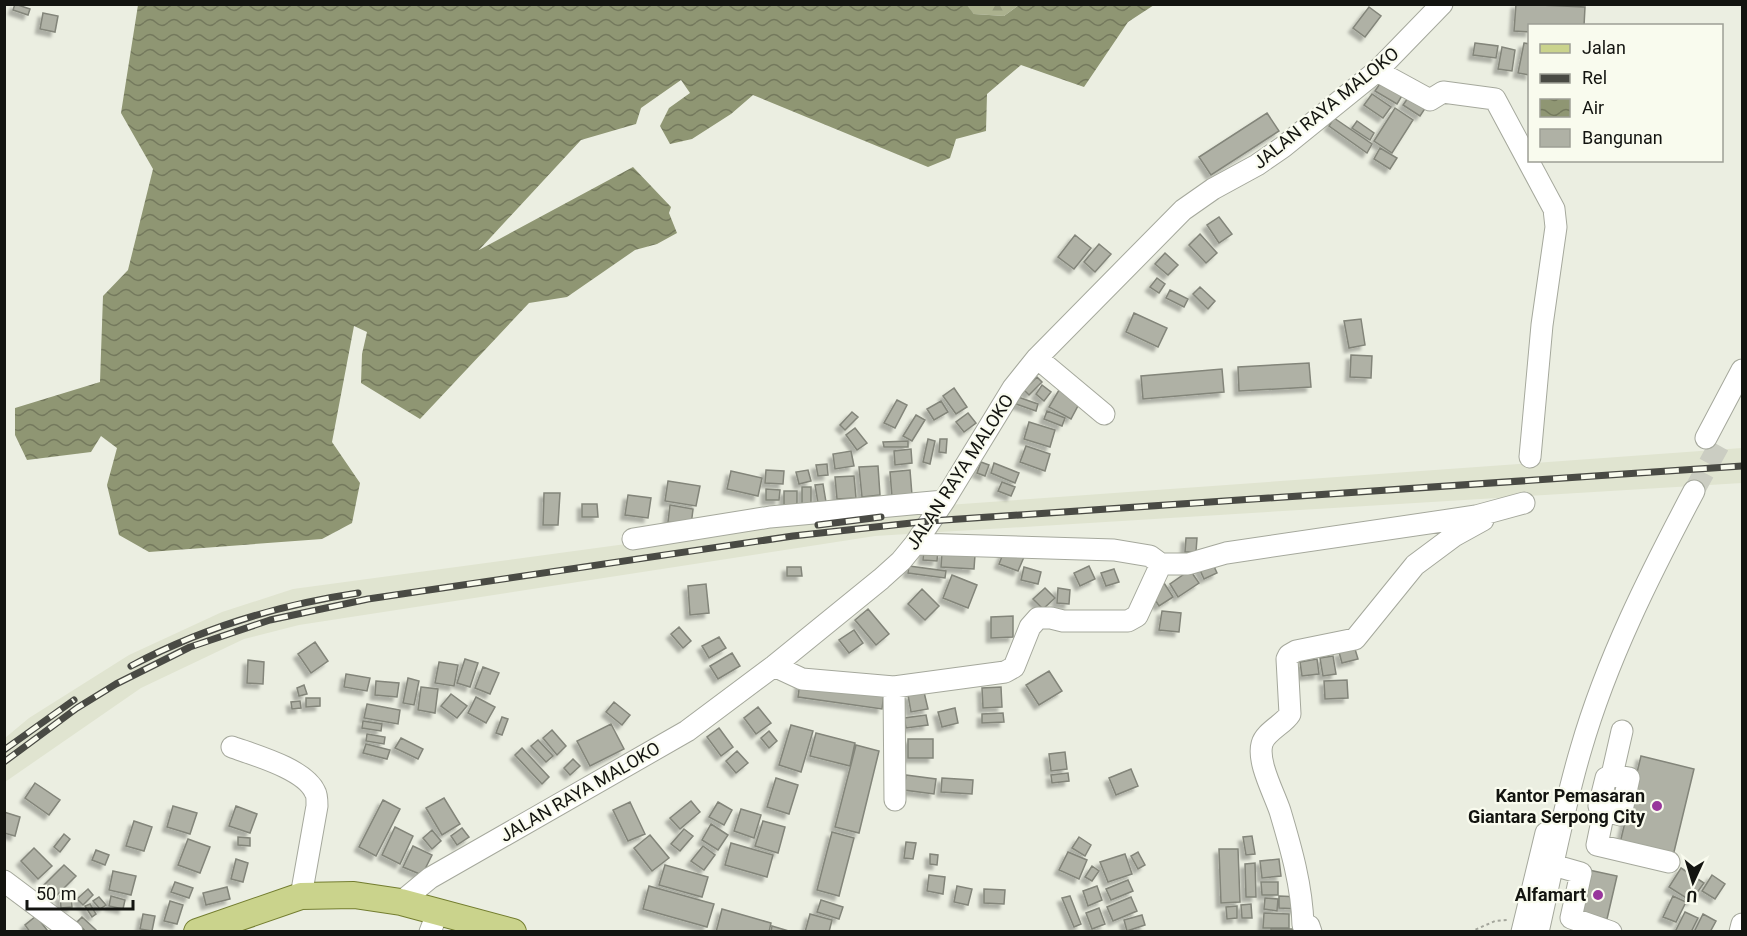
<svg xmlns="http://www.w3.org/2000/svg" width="1747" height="936" viewBox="0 0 1747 936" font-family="Roboto,sans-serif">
<defs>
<pattern id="forest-firs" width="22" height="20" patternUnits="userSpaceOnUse" patternTransform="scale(1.5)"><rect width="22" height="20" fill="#abb18e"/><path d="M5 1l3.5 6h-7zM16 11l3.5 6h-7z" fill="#929779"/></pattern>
<pattern id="water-waves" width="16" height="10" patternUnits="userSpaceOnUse" patternTransform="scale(1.5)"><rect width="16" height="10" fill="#8f9673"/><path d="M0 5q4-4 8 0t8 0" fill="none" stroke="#74795d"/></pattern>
<filter id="shadow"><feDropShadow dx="-4.5" dy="4.5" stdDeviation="1.5" flood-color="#0004"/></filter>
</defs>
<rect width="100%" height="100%" fill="#ebeee1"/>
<path fill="#e0e4d0" d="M1742,448V483L875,536L299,625L244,639L141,688L5,782V738L29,718L129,655L222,612L293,589L877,510Z"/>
<path fill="url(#forest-firs)" d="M966,5H1019L1004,16L974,14Z"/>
<path fill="url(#water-waves)" d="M966,4L974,14L1004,16L1019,5H1154L1128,22L1084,87L1021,65L987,94L986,131L956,139L950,158L928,167L753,95L731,114L692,139L670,144L660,126L669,108L690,93L681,80L641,108L636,124L581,140L479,250L633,167L671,207L669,213L677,233L657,244L635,250L567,297L529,303L420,419L361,383L362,354L367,332L354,326L332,442L360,483L352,523L322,539L149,552L119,535L107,485L117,448L101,436L91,452L27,460L15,435V408L100,382L103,296L128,270L153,169L121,113L138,5Z"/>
<path fill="#afb1a5" stroke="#83857a" stroke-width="1.5" filter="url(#shadow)" d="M15,4L30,9L28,15L13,10Z
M1516,4L1585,7L1584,26H1530V32L1514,31Z
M1369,7L1381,16L1365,37L1353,28Z
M43,13L58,16L55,32L40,29Z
M1475,43L1498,46L1496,58L1473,55Z
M1524,43L1530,44V75L1518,73Z
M1502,47L1515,50L1512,71L1498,69Z
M1381,82L1403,94L1397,104L1375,91Z
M1372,94L1391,107L1383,118L1364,105Z
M1410,95L1426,107L1420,116L1403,105Z
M1395,108L1413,120L1392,153L1374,141Z
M1267,113L1279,131L1211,175L1199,157Z
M1334,118L1372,144L1367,153L1329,126Z
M1357,121L1374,133L1370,140L1352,128Z
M1380,148L1397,158L1390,169L1374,159Z
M1219,217L1232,234L1219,243L1207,225Z
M1200,234L1217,253L1206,263L1189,245Z
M1075,235L1091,248L1074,269L1058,257Z
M1099,244L1111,254L1095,272L1084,262Z
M1165,253L1178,265L1168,275L1155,264Z
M1157,278L1165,284L1159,293L1150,287Z
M1200,287L1215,301L1208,309L1193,294Z
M1170,290L1188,299L1184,307L1166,298Z
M1134,313L1167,328L1158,347L1126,332Z
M1361,319L1365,345L1349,348L1344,321Z
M1351,355L1372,356L1371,378L1350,377Z
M1309,363L1311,387L1239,391L1238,367Z
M1222,369L1224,392L1143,399L1141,376Z
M1037,377L1042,382L1029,395L1024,390Z
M1042,385L1051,392L1044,401L1036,394Z
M954,388L967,407L956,414L943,396Z
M1059,390L1080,402L1071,419L1049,407Z
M1018,397L1038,404L1036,411L1016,404Z
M897,400L907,405L895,428L884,423Z
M941,401L948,412L934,420L927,409Z
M1047,411L1065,418L1062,426L1044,419Z
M852,412L858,417L845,430L840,425Z
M968,413L976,423L964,432L956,422Z
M916,415L925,420L912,441L903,436Z
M1029,422L1055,430L1050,447L1024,439Z
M855,428L867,443L857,450L846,435Z
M928,439L935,441L930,464L923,462Z
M940,439H947L946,453L939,452Z
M908,441V447H884L883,442Z
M1026,446L1050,454L1045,471L1020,462Z
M911,449L912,463L895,465L894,451Z
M851,451L854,466L835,469L833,454Z
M981,462L989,465L985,476L977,473Z
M994,463L1019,473L1015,483L991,473Z
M827,464L828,475L818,476L816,465Z
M878,466L880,495L862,497L859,467Z
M766,470L784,471L783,484L765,483Z
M808,470L811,481L799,484L796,472Z
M910,470L912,495L892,497L890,472Z
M731,471L762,478L758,496L727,489Z
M854,476L856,498L837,499L835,477Z
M668,481L700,486L696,506L665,501Z
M1002,482L1015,487L1011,496L998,491Z
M823,484L826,502L818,503L815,485Z
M802,487H811V504H802Z
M766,489L780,490L779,500H766Z
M784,491H797V507H784Z
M544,493H560L558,525H543Z
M628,495L651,498L648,518L625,515Z
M582,504H597L598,517H582Z
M670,505L693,509L691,526L668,522Z
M1186,538H1197L1196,552H1185Z
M924,549L938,550L937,561L923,560Z
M1005,549L1024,557L1018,571L999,564Z
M942,552L975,555L974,569L941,567Z
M1212,562L1217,573L1204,579L1199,568Z
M909,566L946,571L945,578L908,573Z
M1089,566L1095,579L1080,586L1074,573Z
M787,567H801L802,576H787Z
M1024,567L1041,572L1038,584L1021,580Z
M1114,569L1119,582L1106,586L1101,573Z
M1190,570L1199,583L1178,597L1170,584Z
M952,575L977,585L968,608L943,598Z
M1164,583L1173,597L1159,606L1150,592Z
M706,584L709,613L690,615L688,586Z
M1045,588L1055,598L1043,609L1033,599Z
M1058,588L1070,590L1069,604L1057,603Z
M922,589L939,606L925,620L908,604Z
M868,609L889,634L876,645L855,620Z
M1162,611L1181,613L1179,632L1159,630Z
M1013,616V637L991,638V617Z
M679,627L691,641L683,648L671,634Z
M854,630L863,643L849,653L839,640Z
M719,637L726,648L709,658L702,646Z
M315,642L328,661L311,673L298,654Z
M1355,649L1358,659L1342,663L1339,652Z
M732,653L740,666L718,679L710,666Z
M1333,656L1336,674L1323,676L1320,658Z
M465,659L478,663L470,687L457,683Z
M1317,659L1319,674L1302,676L1300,662Z
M248,660L264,662L263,684L247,683Z
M439,662L458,665L454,686L435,683Z
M483,667L499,673L490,694L475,688Z
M1049,671L1062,691L1039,705L1026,685Z
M346,674L370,678L367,691L344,687Z
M408,678L419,681L414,705L403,703Z
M1347,680L1348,698L1325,699L1324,681Z
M376,681L399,683L397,697L375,695Z
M800,682L884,693L882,709L798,697Z
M304,685L307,694L299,696L297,688Z
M421,687L438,689L435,713L418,710Z
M1001,687L1002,707L983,708L982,688Z
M924,692L928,709L911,712L908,695Z
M451,694L467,706L457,718L441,706Z
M476,697L495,707L486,723L468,713Z
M306,698H320V706L306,707Z
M300,701L301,708L292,709L291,702Z
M614,702L630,715L622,725L606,712Z
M367,704L400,710L398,724L364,718Z
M758,707L771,723L756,734L744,718Z
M955,708L958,723L942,727L938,712Z
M1003,713L1004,722L982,723V714Z
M926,715L928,725L906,728L904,718Z
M502,717L508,719L502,735L496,733Z
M363,721L382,724L381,731L362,728Z
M611,724L624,749L590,766L577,741Z
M791,725L813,731L801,772L779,765Z
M719,728L733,747L721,756L707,737Z
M552,730L566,746L557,755L543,738Z
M769,731L777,741L769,748L761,738Z
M816,733L855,743L850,766L810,756Z
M367,734L385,737L384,744L366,741Z
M401,738L423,749L418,759L395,748Z
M908,739H933V758H908Z
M538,740L553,756L546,762L531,746Z
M366,744L390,750L387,759L363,753Z
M856,745L879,751L859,833L835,827Z
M522,748L549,777L542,784L515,755Z
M737,751L748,763L736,773L726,761Z
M1065,752L1067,769L1051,771L1049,754Z
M1641,756L1694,769L1673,856L1620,843Z
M573,759L580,766L570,775L564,768Z
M1131,769L1138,786L1116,795L1109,778Z
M1068,773L1069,781L1052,783L1051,775Z
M906,775L936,779L934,794L904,790Z
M776,778L798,785L789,814L767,807Z
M942,778L973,780L972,794L941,792Z
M35,783L60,800L49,815L25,798Z
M444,798L460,824L442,835L426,808Z
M383,800L400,809L376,856L359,847Z
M691,801L700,812L680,829L670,818Z
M630,802L645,834L628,841L613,810Z
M718,802L732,810L724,825L709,817Z
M173,806L197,813L190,834L167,827Z
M236,806L257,814L250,833L229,826Z
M741,809L761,815L754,838L734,831Z
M4,812L20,817L15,836L4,833Z
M134,821L152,827L144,851L126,846Z
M763,821L785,827L778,853L755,846Z
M711,824L728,835L718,850L702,840Z
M395,827L413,836L400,864L382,855Z
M462,828L469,837L457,845L451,836Z
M684,829L693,836L680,851L671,844Z
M432,830L441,841L432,849L423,838Z
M832,832L854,838L839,896L817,890Z
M64,834L70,839L60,852L54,847Z
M650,835L669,858L652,871L634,848Z
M1252,836L1255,854L1246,855L1243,837Z
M238,837L250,838V846L238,845Z
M1079,837L1091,845L1085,856L1072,848Z
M188,839L210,847L200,873L178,865Z
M906,842L916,843L913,859L904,858Z
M731,843L773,855L767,877L725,865Z
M413,846L432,855L422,875L403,867Z
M703,846L715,855L704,870L691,861Z
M34,848L52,866L38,879L21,861Z
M1219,849H1238L1240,902L1221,903Z
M96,850L109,855L105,865L92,860Z
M1068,852L1087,860L1079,879L1059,870Z
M1138,852L1145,865L1138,869L1131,856Z
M930,854L938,855L937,865L930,864Z
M1125,854L1132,874L1108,882L1100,862Z
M236,859L248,863L243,882L231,879Z
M1279,859L1281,876L1262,878L1260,861Z
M1255,863L1256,897H1246L1245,864Z
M64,865L76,876L55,897L43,886Z
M665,865L708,877L702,897L659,885Z
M1092,866L1099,871L1092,881L1085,877Z
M1681,868L1704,883L1691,901L1669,887Z
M1589,870L1617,876L1607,919L1579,913Z
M113,871L136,876L131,895L109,890Z
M929,875L945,877L943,894L927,891Z
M1712,875L1725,884L1715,899L1702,891Z
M1128,880L1133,891L1111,900L1106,889Z
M175,882L193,888L189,898L171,892Z
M1261,882H1278V895H1262Z
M649,886L714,904L707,927L643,909Z
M957,886L972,889L968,905L954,902Z
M1097,886L1102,900L1088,906L1083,891Z
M227,887L230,899L206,905L203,893Z
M88,889L93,895L83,905L77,899Z
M984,889L1005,890L1004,904L984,903Z
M71,895L72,907L61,908L60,896Z
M111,896L125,900L123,909L109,906Z
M1070,896L1081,924L1074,927L1062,898Z
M1279,896L1300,897V909L1279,908Z
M1673,896L1686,902L1676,922L1663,917Z
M99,897L106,905L100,909L93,901Z
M1131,897L1137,911L1113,921L1107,907Z
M1265,898L1278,899L1277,911L1264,909Z
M821,900L843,907L839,919L817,912Z
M170,901L183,905L177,924L164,921Z
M90,904L96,914L92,917L85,906Z
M1251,904L1252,918H1242L1241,905Z
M1237,906V918L1227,919L1226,907Z
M1099,908L1105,924L1092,929L1086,913Z
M722,909L771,923L769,932H716Z
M1685,912L1698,918L1691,932H1679L1676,930Z
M1264,913L1289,914V928H1263Z
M143,914L155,916L152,931L140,929Z
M810,914L832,920L829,932H805Z
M1703,914L1716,921L1710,932H1694Z
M1142,915L1145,925L1127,931L1124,920Z
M36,916L47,930L45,932H30L25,925Z
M82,917L96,930L95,932H86L77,922Z
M772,926L792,932H771Z
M1271,929H1293V932H1271Z"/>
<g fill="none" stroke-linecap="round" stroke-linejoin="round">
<path stroke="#cbcdc2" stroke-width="21" stroke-dasharray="21 10" stroke-linecap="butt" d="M1694,491L1723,438"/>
<defs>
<path id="minor" d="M1377,71L1430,100L1443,92L1495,99L1554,209L1556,227L1542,325L1530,457
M1037,358L1104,414
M1706,438L1742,370
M633,539L770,517L944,501
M915,544L1114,550L1150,556L1161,564H1188L1226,553L1476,516L1524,503
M774,666L802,679L894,687L1005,672L1014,667L1030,627L1038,618H1051L1063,621H1128L1137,616L1161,564
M894,687L895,800
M232,747C254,755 305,769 315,792C317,795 317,802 317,806L301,896
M1612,775L1622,731
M1604,811L1621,815L1629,778L1612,775L1606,778L1599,806L1604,811L1597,845L1669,862
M1553,865L1581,873L1571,918L1611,932
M4,881L72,932
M401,902L430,878L687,731L774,666L881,579L901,561L915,544L944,501L1013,388L1037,358L1183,210L1213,189L1257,165L1283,147L1377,71L1442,4
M430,932L438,911
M1311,932L1309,926L1303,925C1302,886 1291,848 1280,811C1274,793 1257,762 1262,744C1265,732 1284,724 1290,714L1287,659L1289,655L1296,651L1355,639L1415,565L1454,536L1483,520
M1522,932L1546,833
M1538,932C1552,871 1563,809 1581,749C1607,659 1650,574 1694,491
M1740,932L1742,924"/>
<path id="major" d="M197,932L301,896L354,895L401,902L513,932"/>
</defs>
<use href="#minor" stroke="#a5a89c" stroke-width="23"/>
<use href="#major" stroke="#737d2f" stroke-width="28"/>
<path stroke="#a3a59b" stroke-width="2" stroke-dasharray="3 3" stroke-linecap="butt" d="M1470,932L1495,921L1507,920"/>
<use href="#minor" stroke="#fff" stroke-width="21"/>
<use href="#major" stroke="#cad38c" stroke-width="26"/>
<defs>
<path id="rail" d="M818,525L881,517
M131,666C202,628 278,605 358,593
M4,750L74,700
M4,762L77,708L116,684L190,647L270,620L368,599L793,536L930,521L1742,466"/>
</defs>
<use href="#rail" stroke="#494a44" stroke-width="7"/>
<use href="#rail" stroke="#f9fbee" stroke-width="4.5" stroke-dasharray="14" stroke-linecap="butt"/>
</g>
<g fill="#98359c" stroke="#f9fbee" stroke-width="2">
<circle cx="1657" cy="806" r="6"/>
<circle cx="1598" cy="895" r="6"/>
</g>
<g text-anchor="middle" stroke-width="4.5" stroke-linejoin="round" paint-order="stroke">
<g font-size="18" fill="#131410" stroke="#f9fbee">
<text transform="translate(1326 108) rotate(-39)" y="6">JALAN RAYA MALOKO</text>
<text transform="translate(960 472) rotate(-57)" y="6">JALAN RAYA MALOKO</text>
<text transform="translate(580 792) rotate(-30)" y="6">JALAN RAYA MALOKO</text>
</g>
<g font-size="18" font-weight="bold" fill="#131410" stroke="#f9fbee" text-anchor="end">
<text x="1645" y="802">Kantor Pemasaran<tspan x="1645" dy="21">Giantara Serpong City</tspan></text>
<text x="1586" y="901">Alfamart</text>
</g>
</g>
<rect width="1747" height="936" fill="none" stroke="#131410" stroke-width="12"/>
<rect x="1528" y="24" width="195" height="138" fill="#f9fbee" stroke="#9d9f95" stroke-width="1.5"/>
<rect x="1540" y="44" width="30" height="9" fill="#cad38c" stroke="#9d9f95" stroke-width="1.5"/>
<text x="1582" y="54" font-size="18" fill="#131410">Jalan</text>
<rect x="1540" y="74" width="30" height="9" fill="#494a44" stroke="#9d9f95" stroke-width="1.5"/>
<text x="1582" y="84" font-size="18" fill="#131410">Rel</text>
<rect x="1540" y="99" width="30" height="18" fill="url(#water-waves)" stroke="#9d9f95" stroke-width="1.5"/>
<text x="1582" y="114" font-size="18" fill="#131410">Air</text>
<rect x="1540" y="129" width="30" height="18" fill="#afb1a5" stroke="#9d9f95" stroke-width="1.5"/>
<text x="1582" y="144" font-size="18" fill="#131410">Bangunan</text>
<g transform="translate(1693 882) rotate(184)" stroke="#f9fbee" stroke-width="4.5" paint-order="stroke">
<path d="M0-4.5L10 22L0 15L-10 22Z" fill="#131410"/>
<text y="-9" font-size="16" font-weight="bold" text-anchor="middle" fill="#131410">U</text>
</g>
<path d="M27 900v9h106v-9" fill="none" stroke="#131410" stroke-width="3"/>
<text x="36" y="900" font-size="18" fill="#131410" stroke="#f9fbee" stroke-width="4.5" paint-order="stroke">50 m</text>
</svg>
